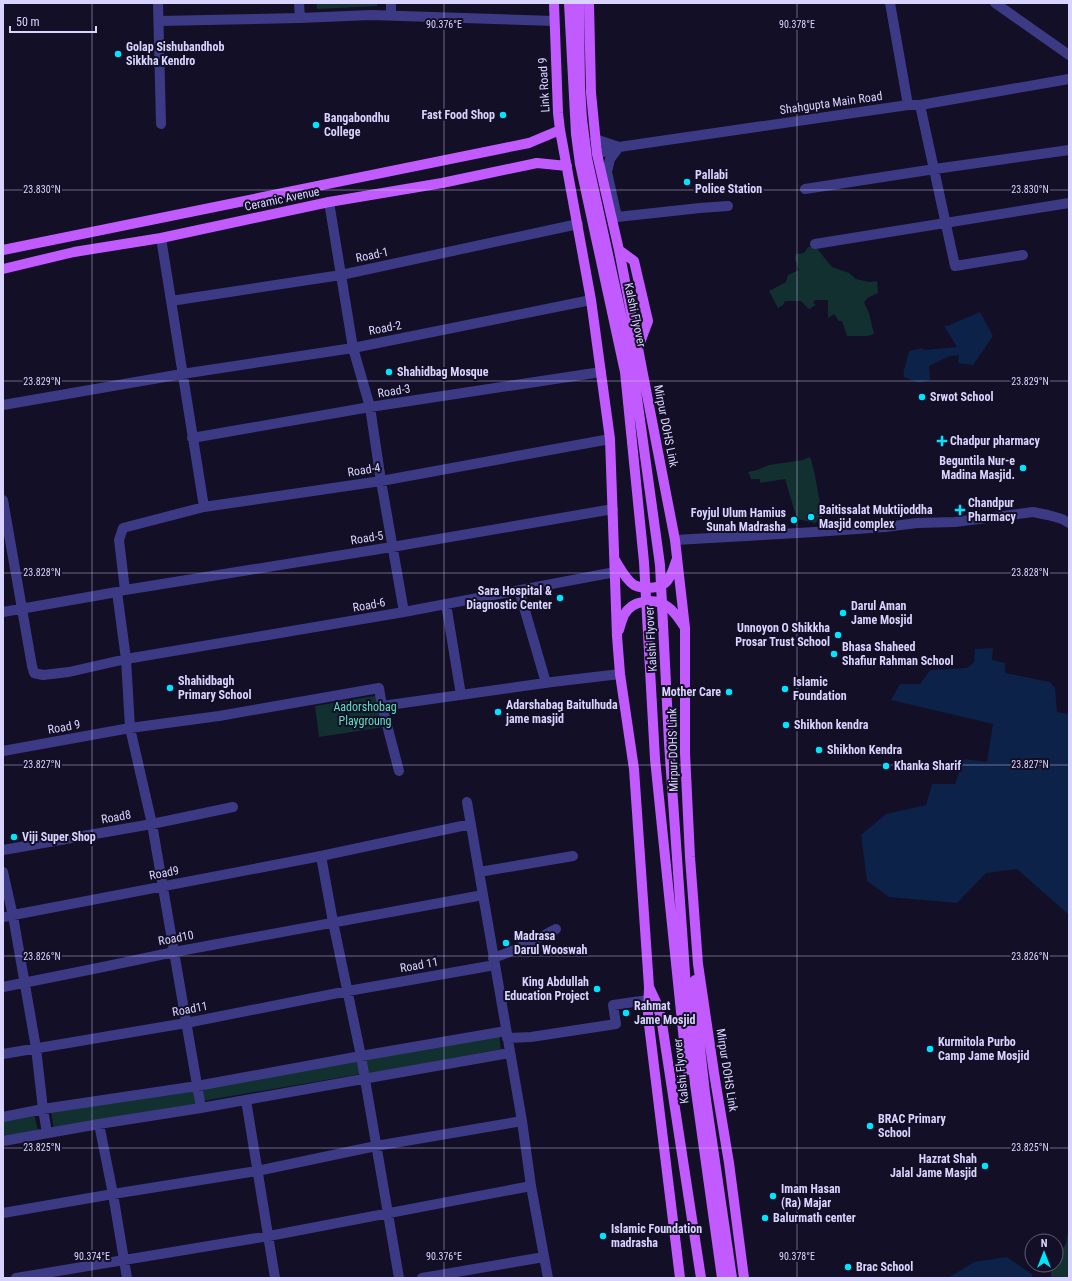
<svg xmlns="http://www.w3.org/2000/svg" width="1072" height="1281" viewBox="0 0 1072 1281" font-family="'Roboto Condensed',sans-serif">
<rect width="100%" height="100%" fill="#130f26"/>
<path fill="#12302f" d="M316,3H377V6L317,9Z
M815,246L832,267L849,273L856,279L869,282L877,281L878,293L869,297L864,302L869,313L874,334L867,336H847L842,321H839L834,314L828,318V300H815L813,303L816,305L809,309L801,301H785L783,305L778,308L769,291L786,282L788,275L799,270L795,258L796,254L804,253L808,247Z
M809,457L811,459C816,478 819,497 822,517L815,523L797,519L785,479L760,483V479H751L748,472L757,470L769,465L803,460Z
M380,695L384,727L319,737L315,706Z
M499,1035L501,1049L367,1074L364,1058Z
M359,1061L361,1074L202,1101L200,1088Z
M193,1087L196,1106L54,1130L51,1111Z
M34,1115L38,1130L3,1136V1122Z
M1069,1225V1278H1051V1265H1056V1257L1066,1244Z"/>
<path fill="#0c2248" d="M980,312L993,336L973,365L958,363L959,355L950,356L929,366L930,380L919,383L904,377V373L903,374L909,351L923,348V350L957,347L944,326H947Z
M993,648L992,660L1005,663V673L1050,682L1055,688L1057,712L1069,714V915L1017,869L986,873L957,903L889,897L867,881L861,835L886,814L926,805L932,784H955L964,759L987,762L993,724L891,700L900,684H920L930,670L967,668L974,662L975,649Z
M1007,1257L1033,1275L1031,1278H948L974,1262Z"/>
<g fill="none" stroke-linecap="round" stroke-linejoin="round">
<path stroke="#3d3a85" stroke-width="10" d="M158,3L161,124
M299,3L300,18
M890,3L908,105
M995,3L1069,55
M391,15V3
M159,21L300,18L371,15L554,21
M920,105L955,266L1023,255
M595,139L619,147L610,159L607,172L617,217L700,208L728,206
M597,154L619,147L908,105H920L1069,79
M805,189L935,169L1069,150
M329,202L353,348L370,407L381,481L404,612
M161,238L204,507
M815,244L1069,203
M171,301L341,275L578,224
M3,405L182,374L353,348L591,300
M192,438L370,407L601,372
M3,500L32,666L34,673L43,675L69,672L126,659L404,612L615,572
M675,540L815,532L885,527L917,523L955,522L1033,512L1048,515L1062,519L1069,523
M125,590L392,547L613,509
M519,590L546,683
M446,604L461,695
M3,612L117,592
M382,706L399,771
M3,751L130,728L219,716L379,688L382,706L552,682L620,674
M467,802L522,1121L531,1186L548,1278
M3,850L152,824L233,807
M321,856L333,922L361,1056L399,1278
M3,872L13,916L36,1048L43,1109L47,1133
M479,872L573,856
M3,917L321,856L471,824
M493,958C516,951 535,940 556,929
M3,987L103,967L174,952L483,895
M507,1038L531,1037L616,1024L613,1005L648,1000
M3,1054L186,1023L348,991L495,965
M246,1100L275,1278
M201,1108L152,824L130,728L126,659L117,592L125,590L119,540L123,528L204,507L381,481L610,439
M3,1117L43,1109L197,1086L361,1056L506,1031
M99,1124L113,1194L127,1278
M3,1141L99,1124L201,1108L509,1053
M3,1213L113,1194L257,1171L376,1146L522,1121
M16,1278L269,1236L531,1186
M422,1278L544,1257"/>
<path stroke="#c25bff" stroke-width="10" d="M554,3L558,113L560,130L591,300L610,439L617,636L620,674L634,769L649,987L648,1015L650,1033L680,1278
M569,3L576,134L580,164L625,372L644,562L655,759L687,1070
M579,3L580,86L582,119L587,158L633,369L660,565L669,743L688,1016L695,1084L722,1278
M589,3L591,93L597,154L619,250L675,540L685,628V753L690,857L698,964L714,1073L729,1163L744,1278
M3,250L529,143L560,130
M619,250L634,261L648,321L638,348
M3,269L74,252L161,238L329,202L442,183L537,163L567,166
M615,560C620,568 626,580 634,585C642,589 658,589 665,583C671,579 674,567 676,561
M619,630C620,626 622,620 624,615C632,600 654,597 668,607C675,612 679,619 684,626
M695,980L698,1029L705,1093L732,1278
M650,989L656,1002L661,1017L701,1278"/>
</g>
<path fill="none" stroke="#d9d4ff" stroke-width="1" stroke-opacity="0.45" d="M92,3V1278M444,3V1278M797,3V1278M3,190H1069M3,381H1069M3,573H1069M3,765H1069M3,956H1069M3,1148H1069"/>
<g fill="#00e5ff" stroke="#130f26" stroke-width="1.5">
<circle cx="118" cy="54" r="4"/>
<circle cx="503" cy="115" r="4"/>
<circle cx="316" cy="125" r="4"/>
<circle cx="687" cy="182" r="4"/>
<circle cx="389" cy="372" r="4"/>
<circle cx="922" cy="397" r="4"/>
<path d="M940 435h4v4h4v4h-4v4h-4v-4h-4v-4h4z"/>
<circle cx="1023" cy="468" r="4"/>
<path d="M958 504h4v4h4v4h-4v4h-4v-4h-4v-4h4z"/>
<circle cx="811" cy="517" r="4"/>
<circle cx="794" cy="520" r="4"/>
<circle cx="560" cy="598" r="4"/>
<circle cx="843" cy="613" r="4"/>
<circle cx="838" cy="635" r="4"/>
<circle cx="834" cy="654" r="4"/>
<circle cx="170" cy="688" r="4"/>
<circle cx="785" cy="689" r="4"/>
<circle cx="729" cy="692" r="4"/>
<circle cx="498" cy="712" r="4"/>
<circle cx="786" cy="725" r="4"/>
<circle cx="819" cy="750" r="4"/>
<circle cx="886" cy="766" r="4"/>
<circle cx="14" cy="837" r="4"/>
<circle cx="506" cy="943" r="4"/>
<circle cx="597" cy="989" r="4"/>
<circle cx="626" cy="1013" r="4"/>
<circle cx="930" cy="1049" r="4"/>
<circle cx="870" cy="1126" r="4"/>
<circle cx="985" cy="1166" r="4"/>
<circle cx="773" cy="1196" r="4"/>
<circle cx="765" cy="1218" r="4"/>
<circle cx="603" cy="1236" r="4"/>
<circle cx="848" cy="1267" r="4"/>
</g>
<g text-anchor="middle" stroke-width="4" stroke-linejoin="round" paint-order="stroke">
<g font-size="12" font-weight="bold" fill="#d9d4ff" stroke="#130f26" text-anchor="start">
<text x="126" y="51">Golap Sishubandhob<tspan x="126" dy="14">Sikkha Kendro</tspan></text>
<text x="495" y="119" text-anchor="end">Fast Food Shop</text>
<text x="324" y="122">Bangabondhu<tspan x="324" dy="14">College</tspan></text>
<text x="695" y="179">Pallabi<tspan x="695" dy="14">Police Station</tspan></text>
<text x="397" y="376">Shahidbag Mosque</text>
<text x="930" y="401">Srwot School</text>
<text x="950" y="445">Chadpur pharmacy</text>
<text x="1015" y="465" text-anchor="end">Beguntila Nur-e<tspan x="1015" dy="14">Madina Masjid.</tspan></text>
<text x="968" y="507">Chandpur<tspan x="968" dy="14">Pharmacy</tspan></text>
<text x="819" y="514">Baitissalat Muktijoddha<tspan x="819" dy="14">Masjid complex</tspan></text>
<text x="786" y="517" text-anchor="end">Foyjul Ulum Hamius<tspan x="786" dy="14">Sunah Madrasha</tspan></text>
<text x="552" y="595" text-anchor="end">Sara Hospital &amp;<tspan x="552" dy="14">Diagnostic Center</tspan></text>
<text x="851" y="610">Darul Aman<tspan x="851" dy="14">Jame Mosjid</tspan></text>
<text x="830" y="632" text-anchor="end">Unnoyon O Shikkha<tspan x="830" dy="14">Prosar Trust School</tspan></text>
<text x="842" y="651">Bhasa Shaheed<tspan x="842" dy="14">Shafiur Rahman School</tspan></text>
<text x="178" y="685">Shahidbagh<tspan x="178" dy="14">Primary School</tspan></text>
<text x="793" y="686">Islamic<tspan x="793" dy="14">Foundation</tspan></text>
<text x="721" y="696" text-anchor="end">Mother Care</text>
<text x="506" y="709">Adarshabag Baitulhuda<tspan x="506" dy="14">jame masjid</tspan></text>
<text x="794" y="729">Shikhon kendra</text>
<text x="827" y="754">Shikhon Kendra</text>
<text x="894" y="770">Khanka Sharif</text>
<text x="22" y="841">Viji Super Shop</text>
<text x="514" y="940">Madrasa<tspan x="514" dy="14">Darul Wooswah</tspan></text>
<text x="589" y="986" text-anchor="end">King Abdullah<tspan x="589" dy="14">Education Project</tspan></text>
<text x="634" y="1010">Rahmat<tspan x="634" dy="14">Jame Mosjid</tspan></text>
<text x="938" y="1046">Kurmitola Purbo<tspan x="938" dy="14">Camp Jame Mosjid</tspan></text>
<text x="878" y="1123">BRAC Primary<tspan x="878" dy="14">School</tspan></text>
<text x="977" y="1163" text-anchor="end">Hazrat Shah<tspan x="977" dy="14">Jalal Jame Masjid</tspan></text>
<text x="781" y="1193">Imam Hasan<tspan x="781" dy="14">(Ra) Majar</tspan></text>
<text x="773" y="1222">Balurmath center</text>
<text x="611" y="1233">Islamic Foundation<tspan x="611" dy="14">madrasha</tspan></text>
<text x="856" y="1271">Brac School</text>
</g>
<g font-size="12" fill="#d9d4ff" stroke="#130f26">
<text transform="translate(544 85) rotate(-93)" y="4">Link Road 9</text>
<text transform="translate(831 103) rotate(-8)" y="4">Shahgupta Main Road</text>
<text transform="translate(282 199) rotate(-12)" y="4">Ceramic Avenue</text>
<text transform="translate(372 255) rotate(-12)" y="4">Road-1</text>
<text transform="translate(635 315) rotate(78)" y="4">Kalshi Flyover</text>
<text transform="translate(385 328) rotate(-11)" y="4">Road-2</text>
<text transform="translate(394 391) rotate(-9)" y="4">Road-3</text>
<text transform="translate(666 426) rotate(79)" y="4">Mirpur DOHS Link</text>
<text transform="translate(364 470) rotate(-9)" y="4">Road-4</text>
<text transform="translate(367 538) rotate(-9)" y="4">Road-5</text>
<text transform="translate(369 605) rotate(-10)" y="4">Road-6</text>
<text transform="translate(651 639) rotate(-93)" y="4">Kalshi Flyover</text>
<text transform="translate(64 727) rotate(-10)" y="4">Road 9</text>
<text transform="translate(673 750) rotate(-91)" y="4">Mirpur DOHS Link</text>
<text transform="translate(116 817) rotate(-10)" y="4">Road8</text>
<text transform="translate(164 873) rotate(-11)" y="4">Road9</text>
<text transform="translate(176 938) rotate(-11)" y="4">Road10</text>
<text transform="translate(419 965) rotate(-10)" y="4">Road 11</text>
<text transform="translate(190 1009) rotate(-11)" y="4">Road11</text>
<text transform="translate(727 1070) rotate(81)" y="4">Mirpur DOHS Link</text>
<text transform="translate(681 1071) rotate(-96)" y="4">Kalshi Flyover</text>
</g>
<g font-size="12" fill="#5fe0c0" stroke="#130f26">
<text x="365" y="711">Aadorshobag<tspan x="365" dy="14">Playgroung</tspan></text>
</g>
</g>
<g font-size="10" text-anchor="middle" fill="#d9d4ff" stroke="#130f26" stroke-width="4" stroke-linejoin="round" paint-order="stroke">
<text x="444" y="28">90.376°E</text>
<text x="797" y="28">90.378°E</text>
<text x="42" y="193">23.830°N</text>
<text x="1030" y="193">23.830°N</text>
<text x="42" y="385">23.829°N</text>
<text x="1030" y="385">23.829°N</text>
<text x="42" y="576">23.828°N</text>
<text x="1030" y="576">23.828°N</text>
<text x="42" y="768">23.827°N</text>
<text x="1030" y="768">23.827°N</text>
<text x="42" y="960">23.826°N</text>
<text x="1030" y="960">23.826°N</text>
<text x="42" y="1151">23.825°N</text>
<text x="1030" y="1151">23.825°N</text>
<text x="92" y="1260">90.374°E</text>
<text x="444" y="1260">90.376°E</text>
<text x="797" y="1260">90.378°E</text>
</g>
<rect width="1072" height="1281" fill="none" stroke="#d9d4ff" stroke-width="8"/>
<g transform="translate(1044 1253)"><circle r="19" fill="#130f26" stroke="#625e7d"/>
<path d="M0-3L7 15L0 10L-7 15Z" fill="#00e5ff"/>
<text y="-6" font-size="11" font-weight="bold" text-anchor="middle" fill="#d9d4ff">N</text>
</g>
<path d="M10 26v6h86v-6" fill="none" stroke="#d9d4ff" stroke-width="2"/>
<text x="16" y="26" font-size="12" fill="#d9d4ff" stroke="#130f26" stroke-width="3" paint-order="stroke">50 m</text>
</svg>
